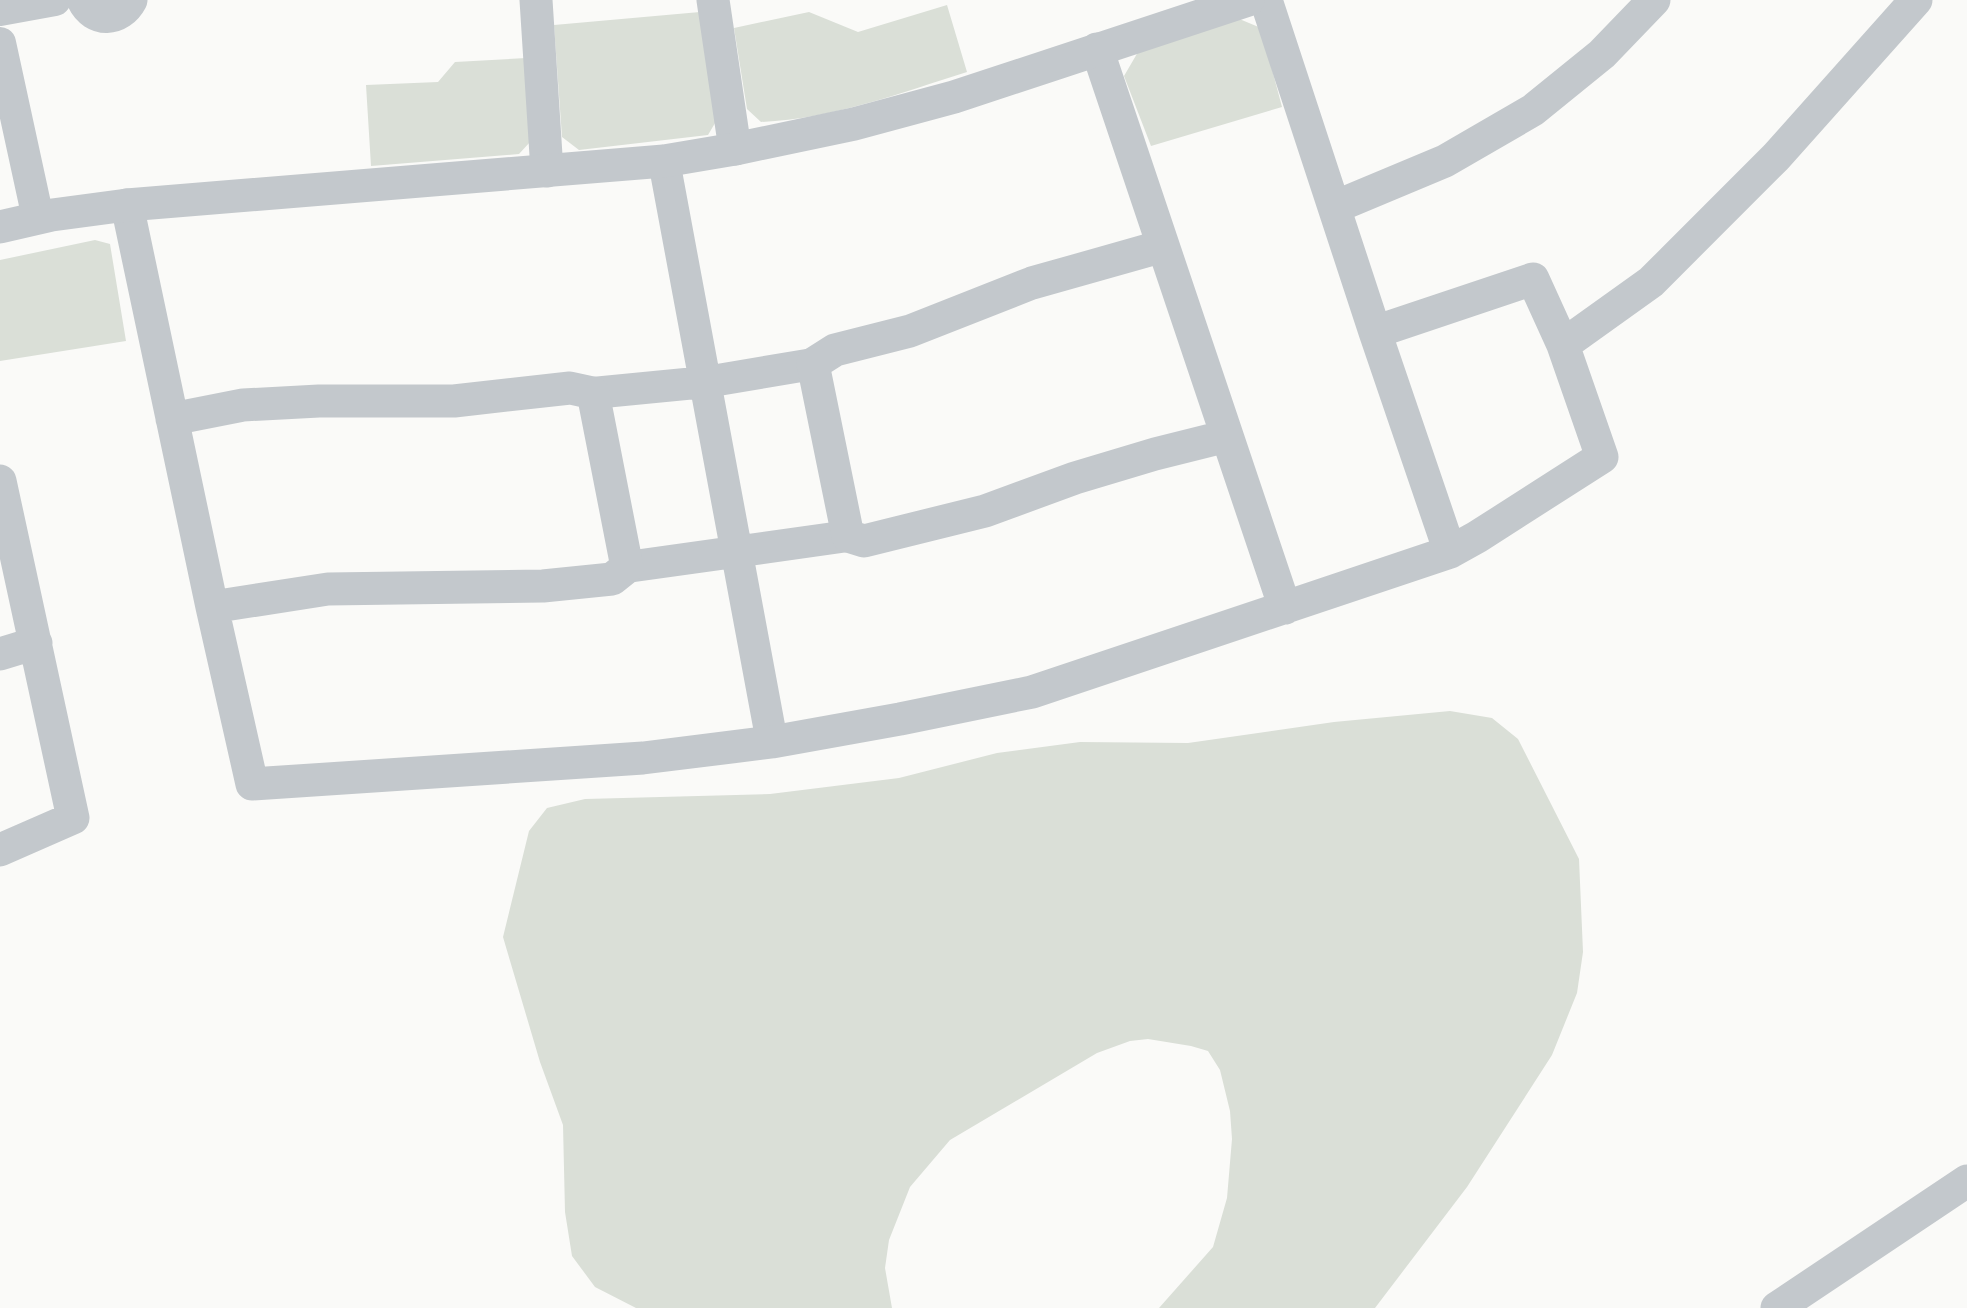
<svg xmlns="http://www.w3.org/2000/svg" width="1967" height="1308" viewBox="0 0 1967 1308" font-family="'Golos Text',sans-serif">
<rect width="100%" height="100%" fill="#fafaf8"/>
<path fill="#dadfd7" d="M947,5L967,72C900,93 832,119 761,122L747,109L734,28L809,12L858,32Z
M700,12L718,118L708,135L579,150L562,137L554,25Z
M1237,18L1261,28L1282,107L1151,146L1124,76L1138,52Z
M526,58L530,142L519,154L371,166L366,85L438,82L455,62Z
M95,240L110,244L126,341L0,361V260Z
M1450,711L1492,718L1518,739L1579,859L1583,952L1577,993L1552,1055L1467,1187L1375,1308H1159L1213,1247L1227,1198L1232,1139L1230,1111L1220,1070L1208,1051L1191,1046L1148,1039L1130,1041L1097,1053L950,1140L910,1187L889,1240L885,1268L892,1308H636L595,1287L572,1256L565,1212L563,1125L540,1062L503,937L529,831L547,808L585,799L770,794L899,778L997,753L1080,742L1188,743L1334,722Z"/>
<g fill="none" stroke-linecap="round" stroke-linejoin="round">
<path stroke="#c3c8cc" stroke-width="32" d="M0,10L55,0
M0,43L38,218
M664,161L772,742
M593,393L706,382L813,364
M627,567L848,536"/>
<path stroke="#c3c8cc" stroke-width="33" d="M83,0C94,23 120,21 131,0
M536,0L547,171
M713,0L735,149
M1266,0L1375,332L1450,552
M1097,49L1285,608
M127,205L212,607L252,784L643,758L772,742L900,719L1032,692L1450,552L1477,537L1602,457L1563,345L1533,279L1375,332
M1335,207L1445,161L1533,110L1602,54L1654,0
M1163,246L1032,283L910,331L835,350L813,364L848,536L864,541L985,511L1075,478L1155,454L1227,436
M1563,345L1651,282L1776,157L1916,0
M172,419L243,405L319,401H454L570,388L593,393L627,567L612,579L543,586L328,589L212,607
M0,481L73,818L0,850
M0,654L36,643"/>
<path stroke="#c3c8cc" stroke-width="33" d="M0,227L52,215L127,205L664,161L735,149L854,124L954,97L1248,0
M1777,1308L1967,1181"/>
</g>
</svg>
